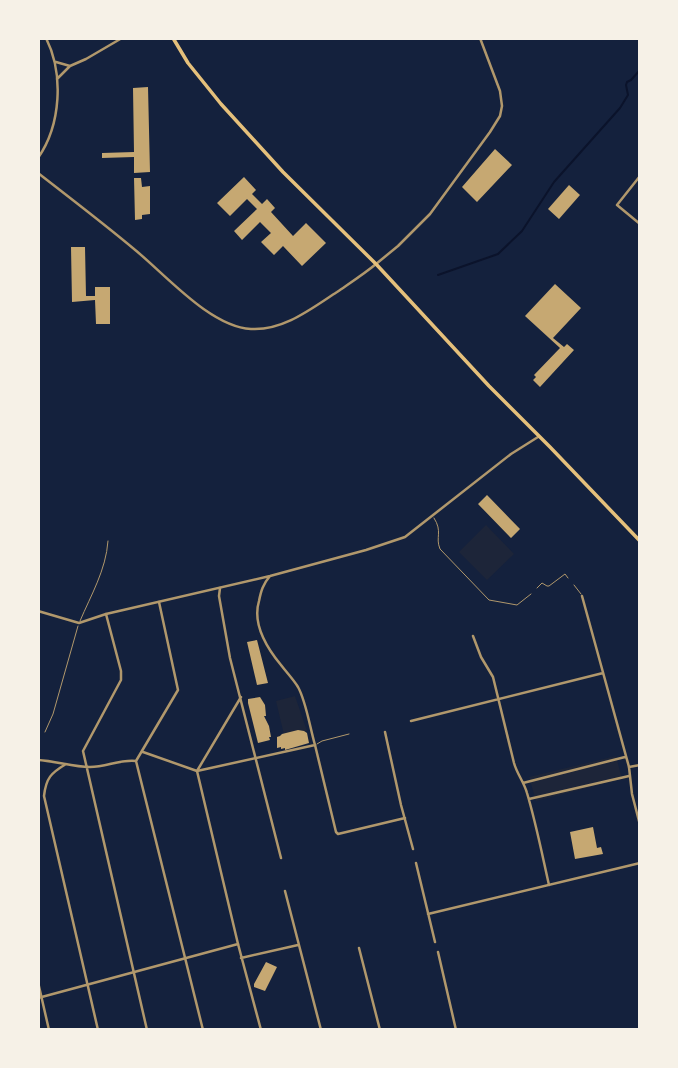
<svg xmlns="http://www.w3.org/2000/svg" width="678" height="1068" viewBox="0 0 678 1068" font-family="'DM Sans',sans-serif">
<rect width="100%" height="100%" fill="#14213d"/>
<path fill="#1d2539" d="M486,525L514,554L487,580L459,552Z
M295,696L307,731L277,738L276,736L284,735L276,701Z
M616,756L622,779L536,801L529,777Z"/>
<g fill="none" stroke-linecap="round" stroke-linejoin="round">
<path stroke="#0b132b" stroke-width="2" d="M438,275L498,254L522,231L554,182L620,108L628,95L626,85L627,82L631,80L640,70"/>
</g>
<path fill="#c6a872" d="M148,87L150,172L134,173V157L102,158V153L134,152L133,88Z
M495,149L512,165L477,202L462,187Z
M244,177L256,190L252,194L262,204L267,199L275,208L271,212L293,236L306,223L326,243L302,266L283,246L274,255L261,242L271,233L260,222L242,240L234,231L257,209L247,199L230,216L217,203Z
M134,178H141L142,187L150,186V214L142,215V219L135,220Z
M569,185L580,195L559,219L548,209Z
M71,247H85L86,296H95V287H110V324H96L95,300L72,302Z
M555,284L581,308L553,338L564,347L567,344L574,350L540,387L533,380L536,377L534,375L560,348L525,316Z
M487,495L520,529L511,538L478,504Z
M257,640L268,683L257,685L247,642Z
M260,697L265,705L266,716H264L269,726L271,737H269L270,740L258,743L248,703V699Z
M298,730L304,731L307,733L309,743L285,750V748L281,749V747L277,748V737L280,736L282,734Z
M593,827L597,848L601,847L603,854L575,859L570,832Z
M266,962L277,967L265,991L254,987V984Z"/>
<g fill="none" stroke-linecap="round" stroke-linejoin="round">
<path stroke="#b1986c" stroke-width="1" d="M434,518C443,532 435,537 440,549L489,600L517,605L531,594
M574,585L581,594
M537,588L542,583L547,586H549L565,574L568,578
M80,621C91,595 106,570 108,541
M45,732L53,714L78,626
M317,744L322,741L349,734"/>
<path stroke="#b1986c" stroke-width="2.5" d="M640,176L617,205L640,224
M376,264L398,246L430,214L490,132L500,116L502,106L500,91L480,38
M220,588L219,596L230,658L281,858
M582,596L629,767
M159,602L178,690L136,761L203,1030
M106,614L121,671V680L83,751L147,1030
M473,636L481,657L493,677L514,763C517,774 524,782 527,793C536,823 542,854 549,885
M411,721L603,673
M385,732L401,805L413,849
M315,745L336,832L338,834L405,818
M143,752L197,771L241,697
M38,760C56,761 73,767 90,767C106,767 121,759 136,761
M66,764C51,773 46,778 44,796L98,1030
M523,783L625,757
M529,799L629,776
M416,863L435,942
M285,891L321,1030
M428,914L640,863
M238,944L261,1030
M359,948L380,1030
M438,952L456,1030
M241,958L298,945
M38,982L49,1030"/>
<path stroke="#b1986c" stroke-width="2.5" d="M56,62L70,66
M57,79L70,66L86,59L122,38
M38,158C61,125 64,74 46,38
M38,173C70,198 103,223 134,249C165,274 210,327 251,329C283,331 311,309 337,292C350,283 364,274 376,264
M38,611L79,623L106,614L270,576L366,550L405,537L511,454L538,437
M640,765L629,767L632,794L640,825
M38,998L238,944L197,771L315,745C310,728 306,701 298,687C293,679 287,673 281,665C267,648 252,624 259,601C261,591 263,584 270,576"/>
<path stroke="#e5c07b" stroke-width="3.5" d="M173,38L188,63L221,104L283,172L376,264L489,386L550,447L640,541"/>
</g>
<rect width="678" height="1068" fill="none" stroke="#f6f1e7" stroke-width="80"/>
</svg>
